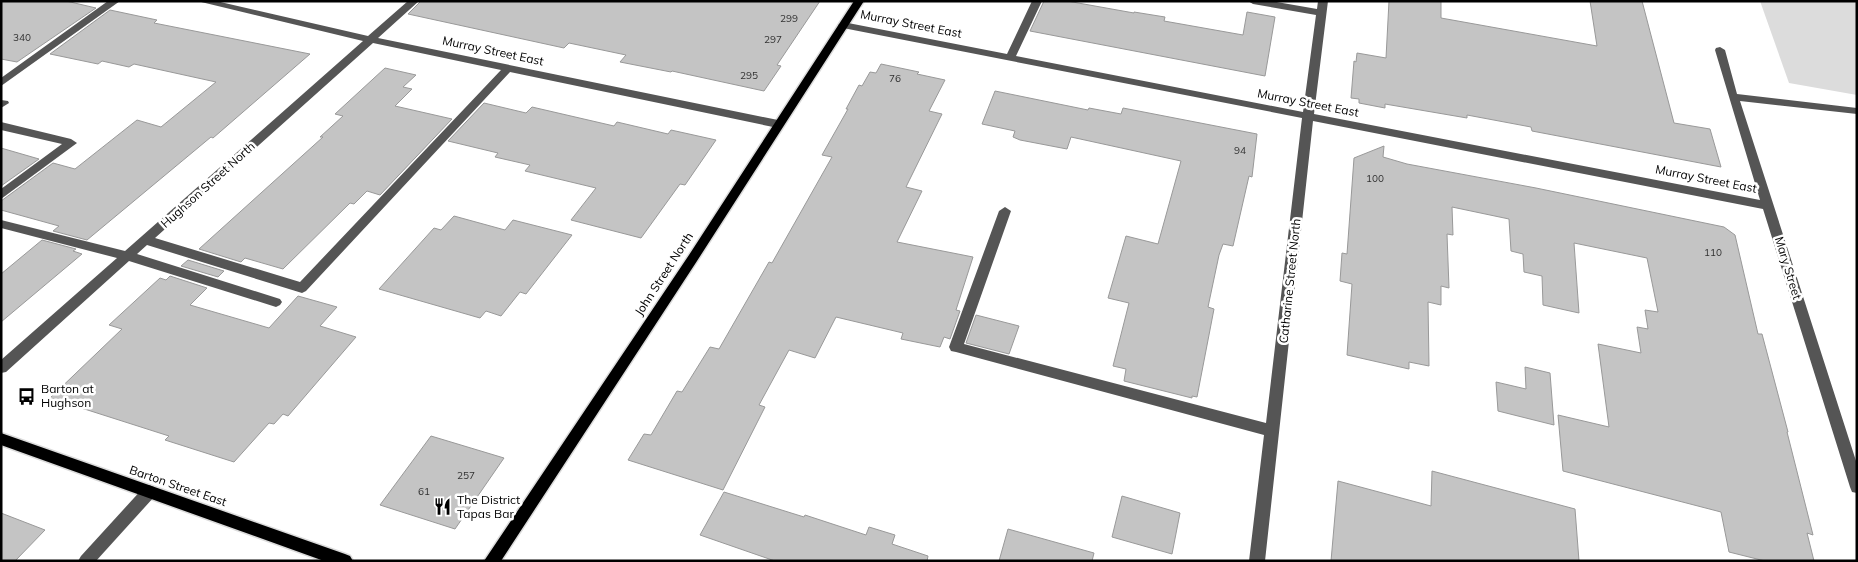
<svg xmlns="http://www.w3.org/2000/svg" width="1858" height="562" viewBox="0 0 1858 562" font-family="Mulish,sans-serif">
<rect width="100%" height="100%" fill="#fff"/>
<path fill="#dcdcdc" d="M1760,1H1857V95L1789,83Z"/>
<path fill="#c4c4c4" stroke="#999" d="M1,1H66L96,8L17,62L1,59Z
M421,1H820L777,65L781,66L764,91L672,71L671,72L620,62L626,55L569,43L564,48L408,14Z
M1044,1H1067L1134,13V12L1165,17L1164,21L1243,35L1247,12L1275,17L1265,76L1030,31Z
M1389,1H1441V18L1597,46L1590,1H1642L1674,123L1710,129L1721,167L1532,131L1531,127L1467,115V118L1385,104V108L1359,103V99L1351,98L1354,61L1356,62L1357,53L1386,58Z
M110,10L157,20L154,23L310,54L213,138L211,137L87,240L53,231L59,226L1,210V201L53,163L75,169L137,120L161,127L216,82L134,64L129,67L102,61L98,64L50,54Z
M881,64L919,72L917,74L945,80L929,111L942,114L906,187L922,191L897,242L973,257L956,310L960,311L950,339L944,337L940,347L901,339L903,333L836,317L815,358L789,350L759,405L765,407L723,490L628,460L644,434L651,435L677,391L682,392L710,347L719,349L769,262L772,263L832,157L822,155L848,109H846L859,85L862,86L870,72L876,73Z
M385,68L416,75L403,87L412,89L395,106L452,119L380,195L367,191L354,204L350,203L283,269L245,258L241,262L199,249L323,137H320L343,116L335,114Z
M995,91L1088,110L1089,108L1121,114L1123,108L1257,134L1252,177L1249,176L1233,246L1223,244L1219,255L1208,307L1214,309L1197,397L1192,396V398L1124,381L1126,369L1113,366L1129,303L1108,298L1126,236L1158,244L1181,161L1071,137L1067,149L1020,140L1013,137L1015,131L982,124Z
M484,103L526,113L532,107L614,126L617,122L668,134L671,130L716,140L685,185L680,184L641,238L571,220L596,188L525,171L530,165L495,157L498,153L448,141Z
M1384,146L1383,157L1407,164L1536,188L1724,227L1735,235L1758,334H1762L1788,432H1787L1813,535L1807,533L1814,561H1765L1729,552L1721,512L1563,471L1558,415L1609,427L1598,344L1641,353L1637,327L1648,329L1645,310L1658,312L1647,258L1574,243L1579,313L1543,305L1542,276L1524,272L1523,254L1511,251L1509,219L1452,207L1453,235L1447,234L1449,288L1441,286V305L1428,302L1429,366L1409,362V369L1347,355L1352,284L1340,281L1342,253L1347,254L1354,158Z
M1,148L39,159L1,186Z
M454,216L505,230L513,220L572,235L526,294L520,292L501,316L486,311L480,318L379,289L434,228L441,230Z
M42,240L76,249L73,251L82,254L1,322V274Z
M188,260L224,271L218,277L181,266Z
M170,276L207,288L190,305L269,328L298,296L337,307L320,326L356,337L288,416L283,414L274,424L269,423L234,462L165,440L169,436L50,398L122,329L109,325L160,278L166,280Z
M976,315L1019,326L1009,354L966,343Z
M1525,367L1550,373L1554,425L1498,411L1496,382L1526,389Z
M431,436L504,458L455,529L380,505Z
M1432,471L1575,509L1579,561H1331L1338,481L1431,506Z
M724,492L804,517L805,515L866,535L869,527L895,535L892,544L928,556L927,561H775L700,535Z
M1122,496L1180,513L1172,554L1112,537Z
M1,513L45,530L15,561H1Z
M1008,529L1094,553L1092,561H999Z"/>
<g fill="none" stroke-linecap="round" stroke-linejoin="round">
<defs>
<path id="major" d="M854,1H864L697,261L501,561H484L689,255Z
M1,433L345,554L350,556L353,561H324L1,445Z"/>
</defs>
<use href="#major" stroke="#dbdbdb" stroke-width="3"/>
<path fill="#555" fill-rule="evenodd" d="M108,1H120L1,86V78Z
M197,1H216L368,36L408,1H419L378,38L778,120L783,124L778,128L510,72L306,291L302,293L147,245L137,254L280,299L282,302L280,305L276,307L129,261L6,372L1,373V360L117,258L1,228V220L125,251L363,41ZM373,43L501,70L300,282L155,238Z
M1032,1H1042L1016,56L1303,112L1316,15L1253,4L1248,1H1271L1317,9L1318,1H1328L1314,114L1760,200L1715,50L1716,48L1720,47L1725,50L1737,94L1857,108V114L1740,101L1857,464V493L1852,492L1850,487L1763,209L1313,121L1265,561H1249L1264,435L956,352L951,351L949,347L999,211L1005,207L1011,211L964,344L1266,423L1302,118L843,28L838,25L843,22L1007,54Z
M1,100L8,101L9,103L1,108Z
M1,122L71,139L77,143L1,199V189L62,144L1,130Z
M149,485L154,487L156,492L154,497L96,561H78L81,556L144,487Z"/>
<use href="#major" fill="#000" fill-rule="evenodd"/>
</g>
<defs>
<symbol id="bus-bare" viewBox="-9 -9 18 18"><path d="M-5-6H5V4H4V6H2V4H-2V6H-4V4H-5ZM-3.5-4V0h7V-4ZM-3.5 1.2v1.5H-2V1.2ZM2 1.2v1.5H3.5V1.2Z" fill="#000" stroke="#fff" stroke-width="2.5" paint-order="stroke"/></symbol>
<symbol id="restaurant-bare" viewBox="-9 -9 18 18"><path d="M-5-6h1v4h1v-4h1v4h1v-4h1v5L-1.5 .5V6h-2V.5L-5-1ZM5-6V6H3V1.5H1.5Q1.5-4 5-6Z" fill="#000" stroke="#fff" stroke-width="2.5" paint-order="stroke"/></symbol>
</defs>
<g fill-rule="evenodd">
<use href="#bus-bare" x="14" y="384" width="25" height="25"/>
<use href="#restaurant-bare" x="430" y="494" width="25" height="25"/>
</g>
<g text-anchor="middle" stroke-width="5" stroke-linejoin="round" paint-order="stroke">
<g font-size="10" fill="#313131">
<text x="789" y="22">299</text>
<text x="22" y="41">340</text>
<text x="773" y="43">297</text>
<text x="749" y="79">295</text>
<text x="895" y="82">76</text>
<text x="1240" y="154">94</text>
<text x="1375" y="182">100</text>
<text x="1713" y="256">110</text>
<text x="466" y="479">257</text>
<text x="424" y="495">61</text>
</g>
<g font-size="12" fill="#000" stroke="#fff">
<text transform="translate(911 24) rotate(11)" y="4">Murray Street East</text>
<text transform="translate(493 51) rotate(12)" y="4">Murray Street East</text>
<text transform="translate(1308 103) rotate(11)" y="4">Murray Street East</text>
<text transform="translate(1706 179) rotate(11)" y="4">Murray Street East</text>
<text transform="translate(208 185) rotate(-42)" y="4">Hughson Street North</text>
<text transform="translate(1788 268) rotate(73)" y="4">Mary Street</text>
<text transform="translate(664 274) rotate(-57)" y="4">John Street North</text>
<text transform="translate(1290 281) rotate(-84)" y="4">Catharine Street North</text>
<text transform="translate(178 486) rotate(19)" y="4">Barton Street East</text>
</g>
<g font-size="12" fill="#000" stroke="#fff" text-anchor="start">
<text x="41" y="393">Barton at<tspan x="41" dy="14">Hughson</tspan></text>
<text x="457" y="504">The District<tspan x="457" dy="14">Tapas Bar</tspan></text>
</g>
</g>
<rect width="1858" height="562" fill="none" stroke="#000000" stroke-width="5"/>
</svg>
